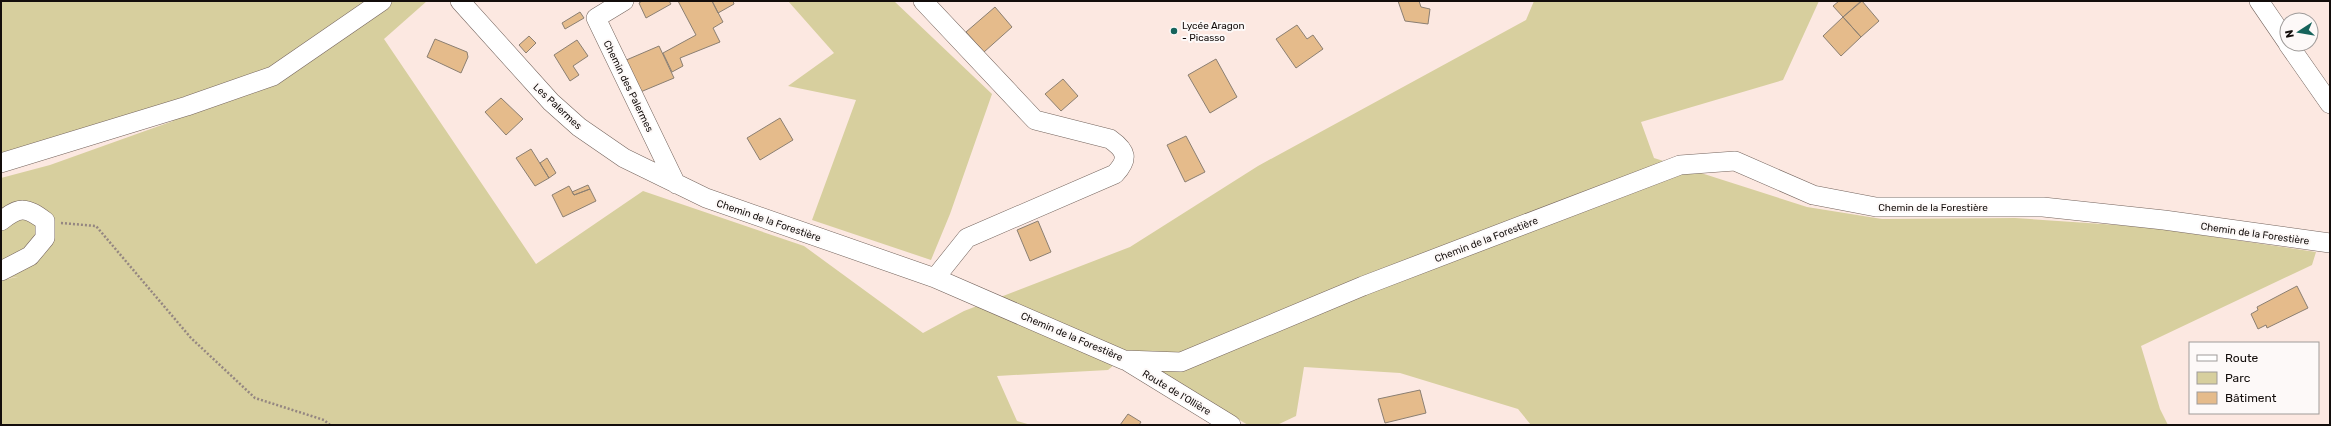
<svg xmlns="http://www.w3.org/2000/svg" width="2331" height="426" viewBox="0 0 2331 426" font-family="Rubik,sans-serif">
<rect width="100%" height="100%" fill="#fce8e1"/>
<path fill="#d7cf9e" d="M1,1H427L384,39L536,264L643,191L804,246L923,333L964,311L1130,247L1258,166L1526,20L1534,1H1819L1783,80L1641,122L1654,158L1807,207L1882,219L2015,218L2147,227L2316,252L2312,265L2141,346L2160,409L2168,425H1531L1518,409L1400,373L1304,367L1296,416L1277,425H1248L1165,376L1130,351L1108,370L997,376L1017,421L1031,425H1V280L18,277L1,279V178L50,165L173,121L171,112L1,156Z
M788,1H894L992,94L950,214L931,260L812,220L856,100L788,86L834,53Z"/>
<path fill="#e5bb8b" stroke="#8b7f72" d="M642,1H669L671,4L646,18L639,3Z
M678,1H712L723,22L713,28L720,42L680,58L683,66L672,72L663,53L696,35Z
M712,1H733L734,4L718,13Z
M1398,1H1419L1421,7L1430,9L1428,24L1405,21Z
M1839,1H1861L1843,17L1833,6Z
M1862,1L1879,21L1861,37L1843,17Z
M995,7L1012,27L984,52L966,32Z
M580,12L584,18L565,29L562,23Z
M1843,17L1861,37L1841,56L1823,36Z
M1297,25L1307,39L1313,35L1323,49L1296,68L1276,39Z
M529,36L536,43L526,53L519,45Z
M435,39L467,52L468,57L461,73L427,57Z
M577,40L588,56L573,66L579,75L570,81L554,55Z
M659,46L674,78L638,93L624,61Z
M1216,59L1237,97L1210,113L1188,75Z
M1063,79L1078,96L1061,111L1045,94Z
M501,98L523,119L506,135L485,112Z
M780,118L793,140L760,160L747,138Z
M1186,136L1205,172L1185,182L1167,145Z
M531,149L549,178L535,186L516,158Z
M547,158L556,173L549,178L540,163Z
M588,185L590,189L574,195L572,192Z
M569,186L574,195L590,189L596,201L563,217L552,195Z
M1038,221L1051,252L1030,261L1017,230Z
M2297,286L2308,308L2267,328L2266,325L2258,329L2251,314L2258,310L2257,307Z
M1420,390L1426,413L1385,423L1378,399Z
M1128,414L1141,422L1139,425H1120Z"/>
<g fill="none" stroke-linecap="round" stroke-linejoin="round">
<defs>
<path id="minor" d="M460,1L551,102L579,127L624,158L706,198L935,278L1124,360L1181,362L1363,286L1680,165L1735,161L1813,195L1876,207H2043L2164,220L2330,243
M624,1L596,18L676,184
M923,1L1035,120L1110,139C1127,151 1129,159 1115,174L967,238L935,278
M2259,1L2287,42
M2288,44L2330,104
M1,163L187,106L273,76L382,1
M1,221C20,206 26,207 45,221V238L30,256L1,271
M1125,360L1231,425"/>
</defs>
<use href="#minor" stroke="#74645d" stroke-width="20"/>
<path stroke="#948681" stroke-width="2.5" stroke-dasharray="2 2" stroke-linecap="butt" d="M61,223L96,226L191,338L255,398L324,420L330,425"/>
<use href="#minor" stroke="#fff" stroke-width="19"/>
</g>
<circle fill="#16635b" stroke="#fdf9f8" stroke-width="1.5" cx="1174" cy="31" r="4"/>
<g text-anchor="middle" stroke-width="4" stroke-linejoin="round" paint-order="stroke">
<g font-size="10" fill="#130d0b" stroke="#fdf9f8" text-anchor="start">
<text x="1182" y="29">Lycée Aragon<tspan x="1182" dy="12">- Picasso</tspan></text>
</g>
<g font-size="10" fill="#130d0b" stroke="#fdf9f8">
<text transform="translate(629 86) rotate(64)" y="4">Chemin des Palermes</text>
<text transform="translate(558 106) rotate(43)" y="4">Les Palermes</text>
<text x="1933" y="211">Chemin de la Forestière</text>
<text transform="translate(769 220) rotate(19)" y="4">Chemin de la Forestière</text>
<text transform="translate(2255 233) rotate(8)" y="4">Chemin de la Forestière</text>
<text transform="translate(1486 239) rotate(-21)" y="4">Chemin de la Forestière</text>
<text transform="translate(1072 336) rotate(23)" y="4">Chemin de la Forestière</text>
<text transform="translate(1177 392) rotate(31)" y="4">Route de l'Ollière</text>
</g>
</g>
<rect width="2331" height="426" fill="none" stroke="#130d0b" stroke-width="4"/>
<rect x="2189" y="342" width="130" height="72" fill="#fdf9f8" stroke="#9f9b99"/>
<rect x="2197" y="355" width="20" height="6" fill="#ffffff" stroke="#9f9b99"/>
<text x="2225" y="362" font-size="12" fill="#130d0b">Route</text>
<rect x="2197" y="372" width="20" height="12" fill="#d7cf9e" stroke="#9f9b99"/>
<text x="2225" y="382" font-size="12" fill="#130d0b">Parc</text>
<rect x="2197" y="392" width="20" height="12" fill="#e5bb8b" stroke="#9f9b99"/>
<text x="2225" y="402" font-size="12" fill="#130d0b">Bâtiment</text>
<g transform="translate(2299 32) rotate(258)"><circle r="19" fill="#fdf9f8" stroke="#9f9b99"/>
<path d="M0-3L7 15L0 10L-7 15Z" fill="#16635b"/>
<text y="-6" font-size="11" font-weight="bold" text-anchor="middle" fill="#130d0b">N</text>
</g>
</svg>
